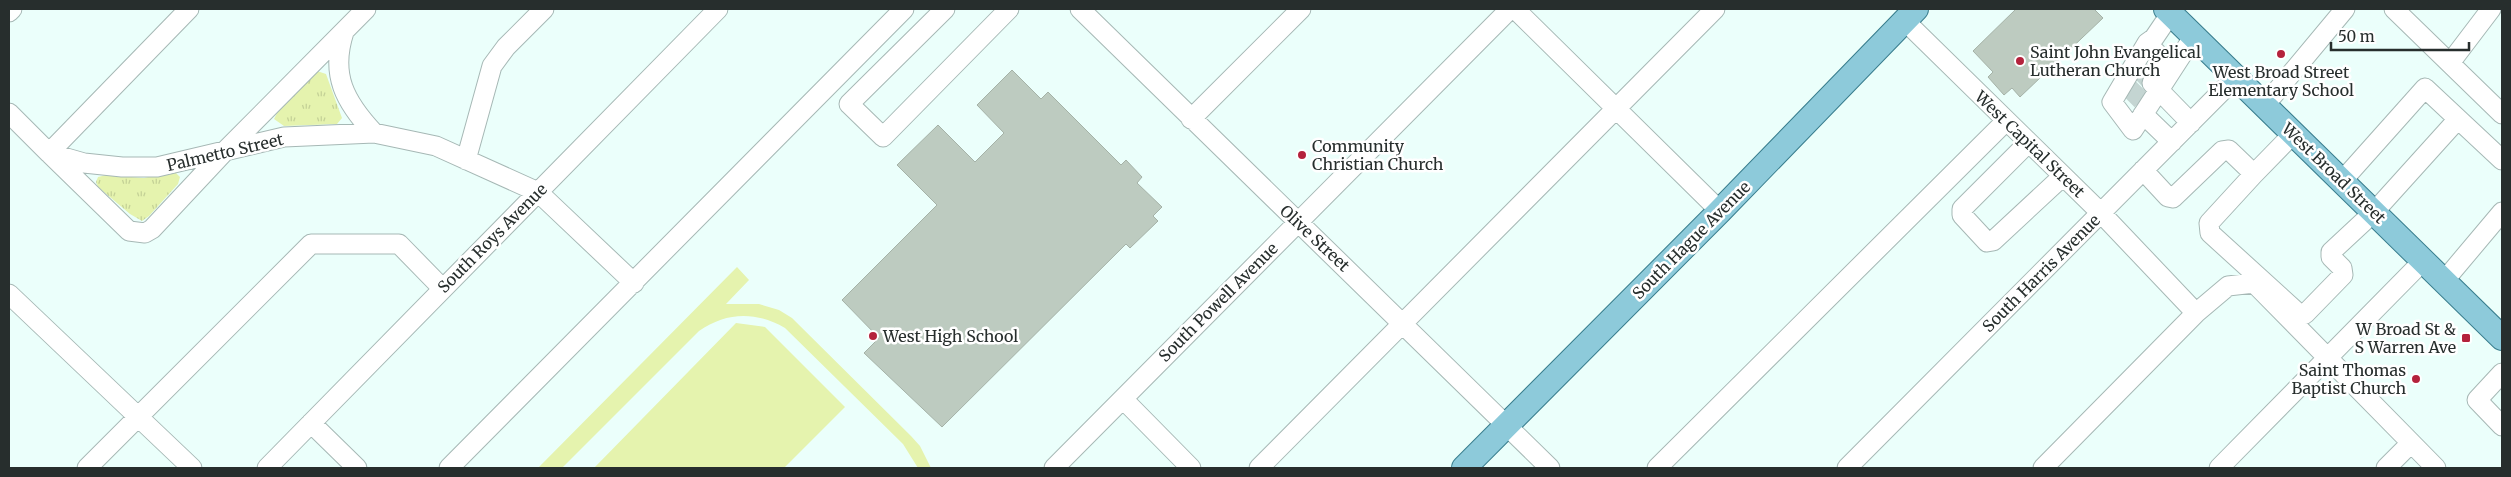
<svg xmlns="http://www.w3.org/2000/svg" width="2511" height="477" viewBox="0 0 2511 477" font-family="Merriweather,serif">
<defs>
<pattern id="grass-tufts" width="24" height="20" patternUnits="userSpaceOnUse" patternTransform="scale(1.25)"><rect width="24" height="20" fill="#e5f3ae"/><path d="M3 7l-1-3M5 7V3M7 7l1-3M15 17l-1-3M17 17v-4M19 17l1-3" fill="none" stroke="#c4d196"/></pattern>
</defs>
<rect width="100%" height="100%" fill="#ebfffb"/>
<path fill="url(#grass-tufts)" d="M317,71L326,74L342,118L337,124L284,126L274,119L277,113Z
M169,172H175L180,177L178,184L149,216L142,221L130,214L98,187L96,182L98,177L106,175L144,178Z"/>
<path fill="#e5f3ae" d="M737,267L749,280L726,304H759L779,310L792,318L911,436L920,446L931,468H918L903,444L785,328C756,311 726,312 699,331L562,468H538Z
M736,323L765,327L845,407L784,468H594Z"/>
<path fill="#bdcbc0" stroke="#a5b2a7" d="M2016,9H2094L2103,18L2020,97L2012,88L2004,95L1988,77L1993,72L1973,51Z
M1012,70L1041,99L1048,92L1121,165L1126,160L1142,177L1137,183L1162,207L1153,216L1158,221L1130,248L1126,244L942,427L864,353L879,338L842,300L937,205L897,165L938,125L975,162L1004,133L977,105Z"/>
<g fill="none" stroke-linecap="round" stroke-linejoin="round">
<path stroke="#c4d5d2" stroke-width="19" stroke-dasharray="19 9" stroke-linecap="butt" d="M2138,68L2152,83
M2128,87L2143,102"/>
<defs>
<path id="minor" d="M189,9L49,153L129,231L145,233L152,229L226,150L366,9
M945,9L849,104L883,137L1009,9
M1080,9L1550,468
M1515,9L1720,211
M2394,9L2502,114
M9,12L12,9
M2171,13L2154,38L2147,43L2112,102L2133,130L2194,36
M1905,21L2101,213L2196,313L2228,286L2254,283L2436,468
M344,32C330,75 345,102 374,133
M2147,43L2171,68
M2450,63L2491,9
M2152,83L2191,123
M2265,105L2345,9
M9,113L49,153L84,163L122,167H157L284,137L374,133L436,146L538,192L634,283
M2143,114L2172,142
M1191,119L1301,9
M2028,143L1962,209V215L1987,242L1993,241L2063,176
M466,160L492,66L506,47L544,9
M2143,170L2168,197L2173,198L2222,151L2229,150L2254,174L2294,133
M2254,174L2209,223L2210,233L2298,313L2305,314L2343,275L2342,268L2331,257V252L2374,212L2458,119
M2342,181L2425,88L2502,160
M2444,281L2502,212
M9,294L192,468
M2502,373L2477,400L2502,426
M1123,399L1191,468
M311,423L357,468
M87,468L311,244H399L443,289
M267,468L718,9
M449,468L904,9
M1054,468L1510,9
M1259,468L1715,9
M1657,468L2006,121
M1847,468L2236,77
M2043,468L2196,313
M2219,468L2423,261
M2386,468L2411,443"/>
<path id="major" d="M2166,9L2502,338
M1464,468L1720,211L1916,9"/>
</defs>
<use href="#minor" stroke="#a6b8b5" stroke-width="21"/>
<use href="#major" stroke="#387d8d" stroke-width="26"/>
<use href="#minor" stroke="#fff" stroke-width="19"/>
<use href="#major" stroke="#8dcada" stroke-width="24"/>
</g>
<g fill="#b4223c" stroke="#fff" stroke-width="2">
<circle cx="2281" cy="54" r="5"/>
<circle cx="2020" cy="61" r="5"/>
<circle cx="1302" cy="155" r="5"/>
<circle cx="873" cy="336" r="5"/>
<rect x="2461" y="333" width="10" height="10" rx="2.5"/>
<circle cx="2416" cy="379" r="5"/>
</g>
<g text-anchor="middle" stroke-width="5" stroke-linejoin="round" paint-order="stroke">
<g font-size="16" fill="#272e2d" stroke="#fff" text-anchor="start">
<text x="2030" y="58">Saint John Evangelical<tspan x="2030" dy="18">Lutheran Church</tspan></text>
<text x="2281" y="78" text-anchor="middle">West Broad Street<tspan x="2281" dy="18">Elementary School</tspan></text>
<text x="1312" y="152">Community<tspan x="1312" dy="18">Christian Church</tspan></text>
<text x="2456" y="335" text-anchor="end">W Broad St &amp;<tspan x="2456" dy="18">S Warren Ave</tspan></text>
<text x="883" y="342">West High School</text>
<text x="2406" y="376" text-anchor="end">Saint Thomas<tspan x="2406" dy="18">Baptist Church</tspan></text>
</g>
<g font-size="16" fill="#272e2d" stroke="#fff">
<text transform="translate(2030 144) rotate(44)" y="6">West Capital Street</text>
<text transform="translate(225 152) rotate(-13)" y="6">Palmetto Street</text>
<text transform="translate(2334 173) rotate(44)" y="6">West Broad Street</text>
<text transform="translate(492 238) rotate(-45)" y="6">South Roys Avenue</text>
<text transform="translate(1315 238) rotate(43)" y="6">Olive Street</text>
<text transform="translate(1691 240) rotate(-45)" y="6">South Hague Avenue</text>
<text transform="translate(2041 273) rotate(-45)" y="6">South Harris Avenue</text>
<text transform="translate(1218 302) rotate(-45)" y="6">South Powell Avenue</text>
</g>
</g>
<rect width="2511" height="477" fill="none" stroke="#272e2d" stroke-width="20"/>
<path d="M2331 42v8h138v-8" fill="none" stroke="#272e2d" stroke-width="2.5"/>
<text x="2338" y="42" font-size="15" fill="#272e2d" stroke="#ffffff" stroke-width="4" paint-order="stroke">50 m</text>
</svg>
